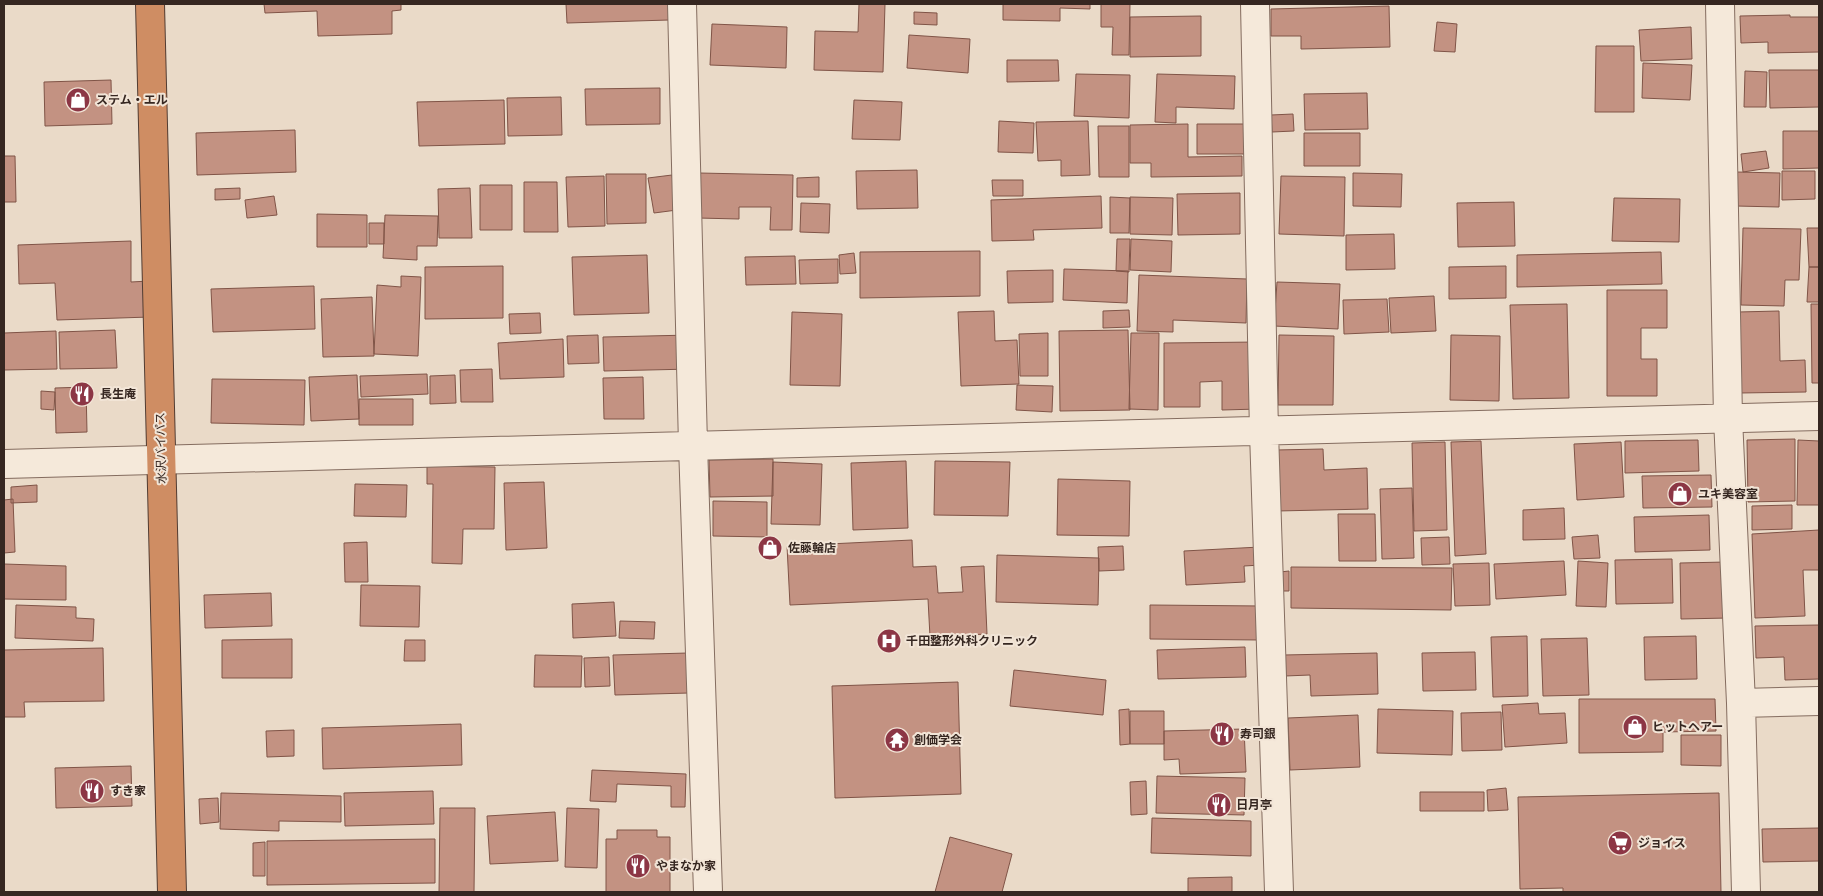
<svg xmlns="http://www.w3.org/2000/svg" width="1823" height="896" viewBox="0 0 1823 896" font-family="Lora,'Noto Sans JP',serif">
<rect width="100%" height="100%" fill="#eadac8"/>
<path fill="#c39282" stroke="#805447" d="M264,4H401V10L392,11V34L318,36L317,11L265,13Z
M566,4H668L669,20L567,23Z
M859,4H885L883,72L814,70L815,31L858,32Z
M1003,4H1090V9L1060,8V21L1003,20Z
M1101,4H1130L1129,55H1112L1113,27H1101Z
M1389,6L1390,47L1301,49V36H1271V9Z
M914,12L937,13V25L914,24Z
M1790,15V17H1819V52L1768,53V42L1741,43L1740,16Z
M1201,16V56L1130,57V17Z
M1437,22L1457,24L1455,52L1434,51Z
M712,24L787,27L786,68L710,65Z
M1691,27L1692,59L1641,61L1639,30Z
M909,35L970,39L968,73L907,68Z
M1596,46H1634V112H1595Z
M1007,60H1058L1059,81L1007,82Z
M1643,63L1692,65L1690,100L1642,98Z
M1769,70H1819V107L1770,108Z
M1745,71L1767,72L1766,107H1744Z
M1076,74L1130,75L1129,118L1074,116Z
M1157,74L1235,76L1234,109L1176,107V123L1155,122Z
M111,80L112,124L45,126L44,82Z
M660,88V124L586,125L585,89Z
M1367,93L1368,129L1305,130L1304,94Z
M561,97L562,135L508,136L507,98Z
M504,100L505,144L419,146L417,102Z
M854,100L902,102L900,140L852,139Z
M1293,114L1294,131L1272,132L1271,115Z
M999,121L1034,123L1033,153L998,152Z
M1088,121L1090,175L1061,176V160L1038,161L1036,122Z
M1188,124V157L1242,156V176L1151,177V163H1130V125Z
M1197,124H1246V154H1197Z
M1098,126H1129V177H1099Z
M295,130L296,172L197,175L196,133Z
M1783,131H1819V168L1783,169Z
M1304,133H1360V166H1304Z
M1766,151L1769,168L1743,172L1741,154Z
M4,156H15L16,202H4Z
M917,170L918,208L857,209L856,171Z
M1782,171H1815V199L1782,200Z
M1737,172L1780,173L1779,207L1736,206Z
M699,173L793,175L792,230H770L771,207H739V219L698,218Z
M1353,173L1402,174L1401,207L1353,206Z
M606,174H646V223L607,224Z
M672,175L677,210L654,213L648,178Z
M604,176L605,226L568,227L566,177Z
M1281,176L1345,177L1344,236L1279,234Z
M819,177V197H797V178Z
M992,180H1023V196H993Z
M524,182H557L558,232H524Z
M480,185H512V230H480Z
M240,188V199L215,200V189Z
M470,188L472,238H439L438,189Z
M1240,193V234L1178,235L1177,194Z
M274,196L277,215L247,218L245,200Z
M1101,196L1102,228L1033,230L1034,240L992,241L991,200Z
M1110,197L1130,198L1129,233H1110Z
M1130,197L1173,198L1172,235L1130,234Z
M1614,198L1680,199L1679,242L1612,241Z
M1514,202L1515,246L1458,247L1457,203Z
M801,203L830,204L829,233L800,232Z
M317,214L367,215V247H317Z
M385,215L438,216L437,246H417V260L383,258Z
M369,223H384V244H369Z
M1743,228L1801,229L1799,280H1785L1784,306L1741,305Z
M1807,228H1819V267H1809Z
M1394,234L1395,269L1346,270V235Z
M1117,239H1130L1129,272L1116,271Z
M1131,239L1172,241L1171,272L1130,270Z
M131,241V282L149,281L150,317L57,320L55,283L19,284L18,245Z
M980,251V296L860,298V252Z
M1661,252L1662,284L1517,287V255Z
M854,253L856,273L840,274L839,255Z
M647,255L649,313L574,315L572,257Z
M795,256L796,284L746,285L745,257Z
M838,259V283L800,284L799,260Z
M503,266V318L425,319V267Z
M1506,266V298L1449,299V267Z
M1809,267H1819V302H1807Z
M1064,269L1128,271L1127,303L1063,300Z
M1053,270V302L1008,303L1007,271Z
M1139,275L1247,279L1246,323L1173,320V332L1137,331Z
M401,276L421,277L418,356L374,354L377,285L401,287Z
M1277,282L1340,284L1338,329L1274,326Z
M314,286L315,329L213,332L211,289Z
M1607,290H1667V328H1641V359H1657V396H1607Z
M1434,296L1436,331L1391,333L1389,298Z
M372,297L374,356L323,357L321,299Z
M1387,299L1389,332L1344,334L1343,300Z
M1567,304L1569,398L1513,399L1510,305Z
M1811,304H1819V383H1812Z
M1129,310L1130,327L1103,328V311Z
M994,311L995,341L1017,340L1019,384L961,386L958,312Z
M1779,311L1780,361L1805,360L1806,392L1740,393L1738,312Z
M792,312L842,314L840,386L790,385Z
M540,313L541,333L510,334L509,314Z
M115,330L117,368L60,369L59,332Z
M1128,330L1130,410L1060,411L1059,331Z
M56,331L57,369L4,370V333Z
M1048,333V376H1020L1019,334Z
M1131,333H1159L1158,410L1129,409Z
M598,335L599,363L568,364L567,336Z
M691,335L692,369L604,371L603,337Z
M1279,335L1334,336L1333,405H1278Z
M1451,335L1500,336L1499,401L1450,400Z
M563,339L564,377L500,379L498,343Z
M1258,342L1259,409L1222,410V381L1200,382V407H1164V343Z
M492,369L493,402H461L460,370Z
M427,374L428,394L361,397L360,376Z
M357,375L359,419L311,421L309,377Z
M455,375L456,403L430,404V376Z
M643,377L644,419H604L603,378Z
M212,379L305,380L304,425L211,423Z
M1017,385L1053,386L1052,412L1016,410Z
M86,387L87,432L56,433L55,388Z
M41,391L55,392L54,410L41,409Z
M359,399H413V425H359Z
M1795,439V501L1748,502L1747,440Z
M1698,440L1699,471L1625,473V441Z
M1798,440L1819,441V505H1797Z
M1481,441L1486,554L1455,556L1451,442Z
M1445,442L1447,530L1414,531L1412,443Z
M1621,442L1624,497L1577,500L1574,444Z
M1323,449L1324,470L1367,468L1368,509L1277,511L1276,450Z
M773,459V496L710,497L709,460Z
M906,461L908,528L853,530L851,463Z
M935,461L1010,462L1008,516L934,515Z
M773,462L822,464L820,525L771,524Z
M427,466L495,467L494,529H463L462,564L432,563L433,484H427Z
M1711,475L1712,507L1643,508L1642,476Z
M1058,479L1130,481L1129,536L1057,535Z
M544,482L547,548L506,550L504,483Z
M355,484L407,485L406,517L354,516Z
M37,485V502L11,503V487Z
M1412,488L1414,558L1382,559L1380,489Z
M13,499L15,552L4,553V500Z
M713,501L767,502V537L713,536Z
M1792,505V529L1752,530V506Z
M1564,508L1565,539L1523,540V510Z
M1338,514H1375L1376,561H1339Z
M1709,515L1710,550L1635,552L1634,517Z
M1819,530V570H1803L1805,616L1755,618L1752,534Z
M1598,535L1600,558L1574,559L1572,537Z
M1449,537L1450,564L1422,565L1421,538Z
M912,540L913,567L936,566L938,593L963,592L961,567L984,566L987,634L930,637L928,599L790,605L787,546Z
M367,542L368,582H345L344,543Z
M1123,546L1124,570L1099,571L1098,547Z
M1260,547L1261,565L1244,566L1245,582L1186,585L1184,551Z
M997,555L1099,558L1098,605L996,602Z
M1672,559L1673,603L1616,604L1615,560Z
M1564,561L1566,595L1496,599L1494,564Z
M1578,561L1608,563L1606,607L1576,606Z
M1726,562L1728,618L1681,619L1680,563Z
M1489,563L1490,605L1455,606L1453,564Z
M4,564L66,566V600L4,599Z
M1291,567L1452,568L1451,610L1291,608Z
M1289,571V591H1281L1280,572Z
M361,585L420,586L419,627L360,626Z
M271,593L272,626L205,628L204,595Z
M614,602L616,636L573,638L572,604Z
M16,605L76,607V618L94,619L93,641L15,638Z
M1150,605L1262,606L1261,640L1150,639Z
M620,621L655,622L654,639L619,638Z
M1819,625V679L1785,680L1784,657L1756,658L1755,626Z
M1527,636L1528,696L1493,697L1491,637Z
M1696,636L1697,679L1645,680L1644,637Z
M1587,638L1589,695L1543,696L1541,639Z
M292,639V678H222V640Z
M405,640H425V661H404Z
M1245,647L1246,677L1158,679L1157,650Z
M103,648L104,701L24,702L25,717H4V650Z
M1475,652L1476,690L1423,691L1422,653Z
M688,653L689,693L615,695L613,655Z
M1377,653L1378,694L1311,696L1310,675L1285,676L1284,655Z
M535,655L582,656L581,687H534Z
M609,657L610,686L585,687L584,658Z
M1014,670L1106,680L1103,715L1010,706Z
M958,682L961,794L835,798L832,686Z
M1579,699H1715L1716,731L1663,732V752L1579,753Z
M1538,703L1539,714L1565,713L1567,743L1505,747L1502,705Z
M1129,709L1130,744L1120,745L1119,710Z
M1378,709L1453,711L1452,755L1377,753Z
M1130,711H1164V744H1130Z
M1501,712L1502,750L1462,751L1461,713Z
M1358,715L1360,767L1290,770L1288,718Z
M461,724L462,765L323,769L322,728Z
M1244,729L1246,772L1180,774L1179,759L1164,760V731Z
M294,730V756L267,757L266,731Z
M1681,735H1721V766L1681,765Z
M131,766L132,806L56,808L55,768Z
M592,770L686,774L685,807H671V786L617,784L616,802L590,801Z
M1157,776L1245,778L1244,815L1156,813Z
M1146,781L1147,814L1131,815L1130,782Z
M1506,788L1508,810L1488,811L1487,790Z
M433,791L434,824L345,826L344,793Z
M1420,792H1484V811H1420Z
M221,793L341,796V822L279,821V831L220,829Z
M1719,793L1721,892H1563V888L1520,889L1518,797Z
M218,798L219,822L200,824L199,799Z
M440,808H475L474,892H439Z
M567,808L599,809L597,868L565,867Z
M555,812L558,861L490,864L487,816Z
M1152,818L1251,821V856L1151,853Z
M1819,828V861L1763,862L1762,829Z
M617,830H657V837H670V892H606V839H617Z
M950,837L1012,854L1002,892H935Z
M435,839V883L267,885V841Z
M265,842V876H253V843Z
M1232,877V892H1188V878Z"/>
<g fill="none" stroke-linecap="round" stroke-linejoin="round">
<defs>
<path id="minor" d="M682,4L693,445L708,892
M1255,4L1264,432L1279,892
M1720,4L1728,418L1741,703L1746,892
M4,464L1819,416
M1741,703L1819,701"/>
<path id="highway" d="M150,4L172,892"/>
</defs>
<use href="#minor" stroke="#846c5f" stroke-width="30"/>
<use href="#highway" stroke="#523c32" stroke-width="30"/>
<use href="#minor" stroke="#f5e9da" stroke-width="28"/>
<use href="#highway" stroke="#cf8d63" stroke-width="28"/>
</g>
<defs>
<symbol id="shop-disc" viewBox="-11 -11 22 22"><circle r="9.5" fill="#8c3645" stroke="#f2e5d7"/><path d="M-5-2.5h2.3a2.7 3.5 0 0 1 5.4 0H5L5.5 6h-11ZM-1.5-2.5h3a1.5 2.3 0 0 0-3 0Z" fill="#fff"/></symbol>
<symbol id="restaurant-disc" viewBox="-11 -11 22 22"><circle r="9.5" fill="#8c3645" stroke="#f2e5d7"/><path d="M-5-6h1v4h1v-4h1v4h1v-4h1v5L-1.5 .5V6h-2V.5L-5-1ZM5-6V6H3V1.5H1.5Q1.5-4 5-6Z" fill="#fff"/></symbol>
<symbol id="hospital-disc" viewBox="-11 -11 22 22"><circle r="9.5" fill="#8c3645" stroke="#f2e5d7"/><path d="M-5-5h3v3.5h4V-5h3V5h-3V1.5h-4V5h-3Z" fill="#fff"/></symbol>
<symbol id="temple-disc" viewBox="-11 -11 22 22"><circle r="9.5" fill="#8c3645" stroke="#f2e5d7"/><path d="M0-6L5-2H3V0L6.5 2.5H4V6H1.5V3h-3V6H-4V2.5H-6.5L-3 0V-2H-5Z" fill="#fff"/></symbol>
<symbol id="supermarket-disc" viewBox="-11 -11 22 22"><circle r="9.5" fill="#8c3645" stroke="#f2e5d7"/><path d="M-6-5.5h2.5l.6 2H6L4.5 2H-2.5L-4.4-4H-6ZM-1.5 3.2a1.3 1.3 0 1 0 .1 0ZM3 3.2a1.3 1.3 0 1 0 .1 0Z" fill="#fff"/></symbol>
</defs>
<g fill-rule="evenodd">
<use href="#shop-disc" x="64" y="86" width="28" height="28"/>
<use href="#restaurant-disc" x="68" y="380" width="28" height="28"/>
<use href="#shop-disc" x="1666" y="480" width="28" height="28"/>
<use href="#shop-disc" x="756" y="534" width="28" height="28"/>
<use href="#hospital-disc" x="875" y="627" width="28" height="28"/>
<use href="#shop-disc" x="1621" y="713" width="28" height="28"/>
<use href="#restaurant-disc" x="1208" y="720" width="28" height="28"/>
<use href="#temple-disc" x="883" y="726" width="28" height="28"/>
<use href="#restaurant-disc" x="78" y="777" width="28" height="28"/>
<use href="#restaurant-disc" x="1205" y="791" width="28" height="28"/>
<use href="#supermarket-disc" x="1606" y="829" width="28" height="28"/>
<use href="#restaurant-disc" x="624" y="852" width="28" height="28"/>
</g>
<g text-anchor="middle" stroke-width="4" stroke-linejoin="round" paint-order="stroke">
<g font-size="12" font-weight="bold" fill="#362721" stroke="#f2e5d7" text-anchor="start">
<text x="96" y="104">ステム・エル</text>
<text x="100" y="398">長生庵</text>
<text x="1698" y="498">ユキ美容室</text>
<text x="788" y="552">佐藤輪店</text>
<text x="906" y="645">千田整形外科クリニック</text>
<text x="1652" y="731">ヒットヘアー</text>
<text x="1240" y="738">寿司銀</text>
<text x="914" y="744">創価学会</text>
<text x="110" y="795">すき家</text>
<text x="1236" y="809">日月亭</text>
<text x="1638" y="847">ジョイス</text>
<text x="656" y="870">やまなか家</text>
</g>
<g font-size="12" fill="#362721" stroke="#f2e5d7">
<text transform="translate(161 448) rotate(-91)" y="4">水沢バイパス</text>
</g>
</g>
<rect width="1823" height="896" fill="none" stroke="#362721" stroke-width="10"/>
</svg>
